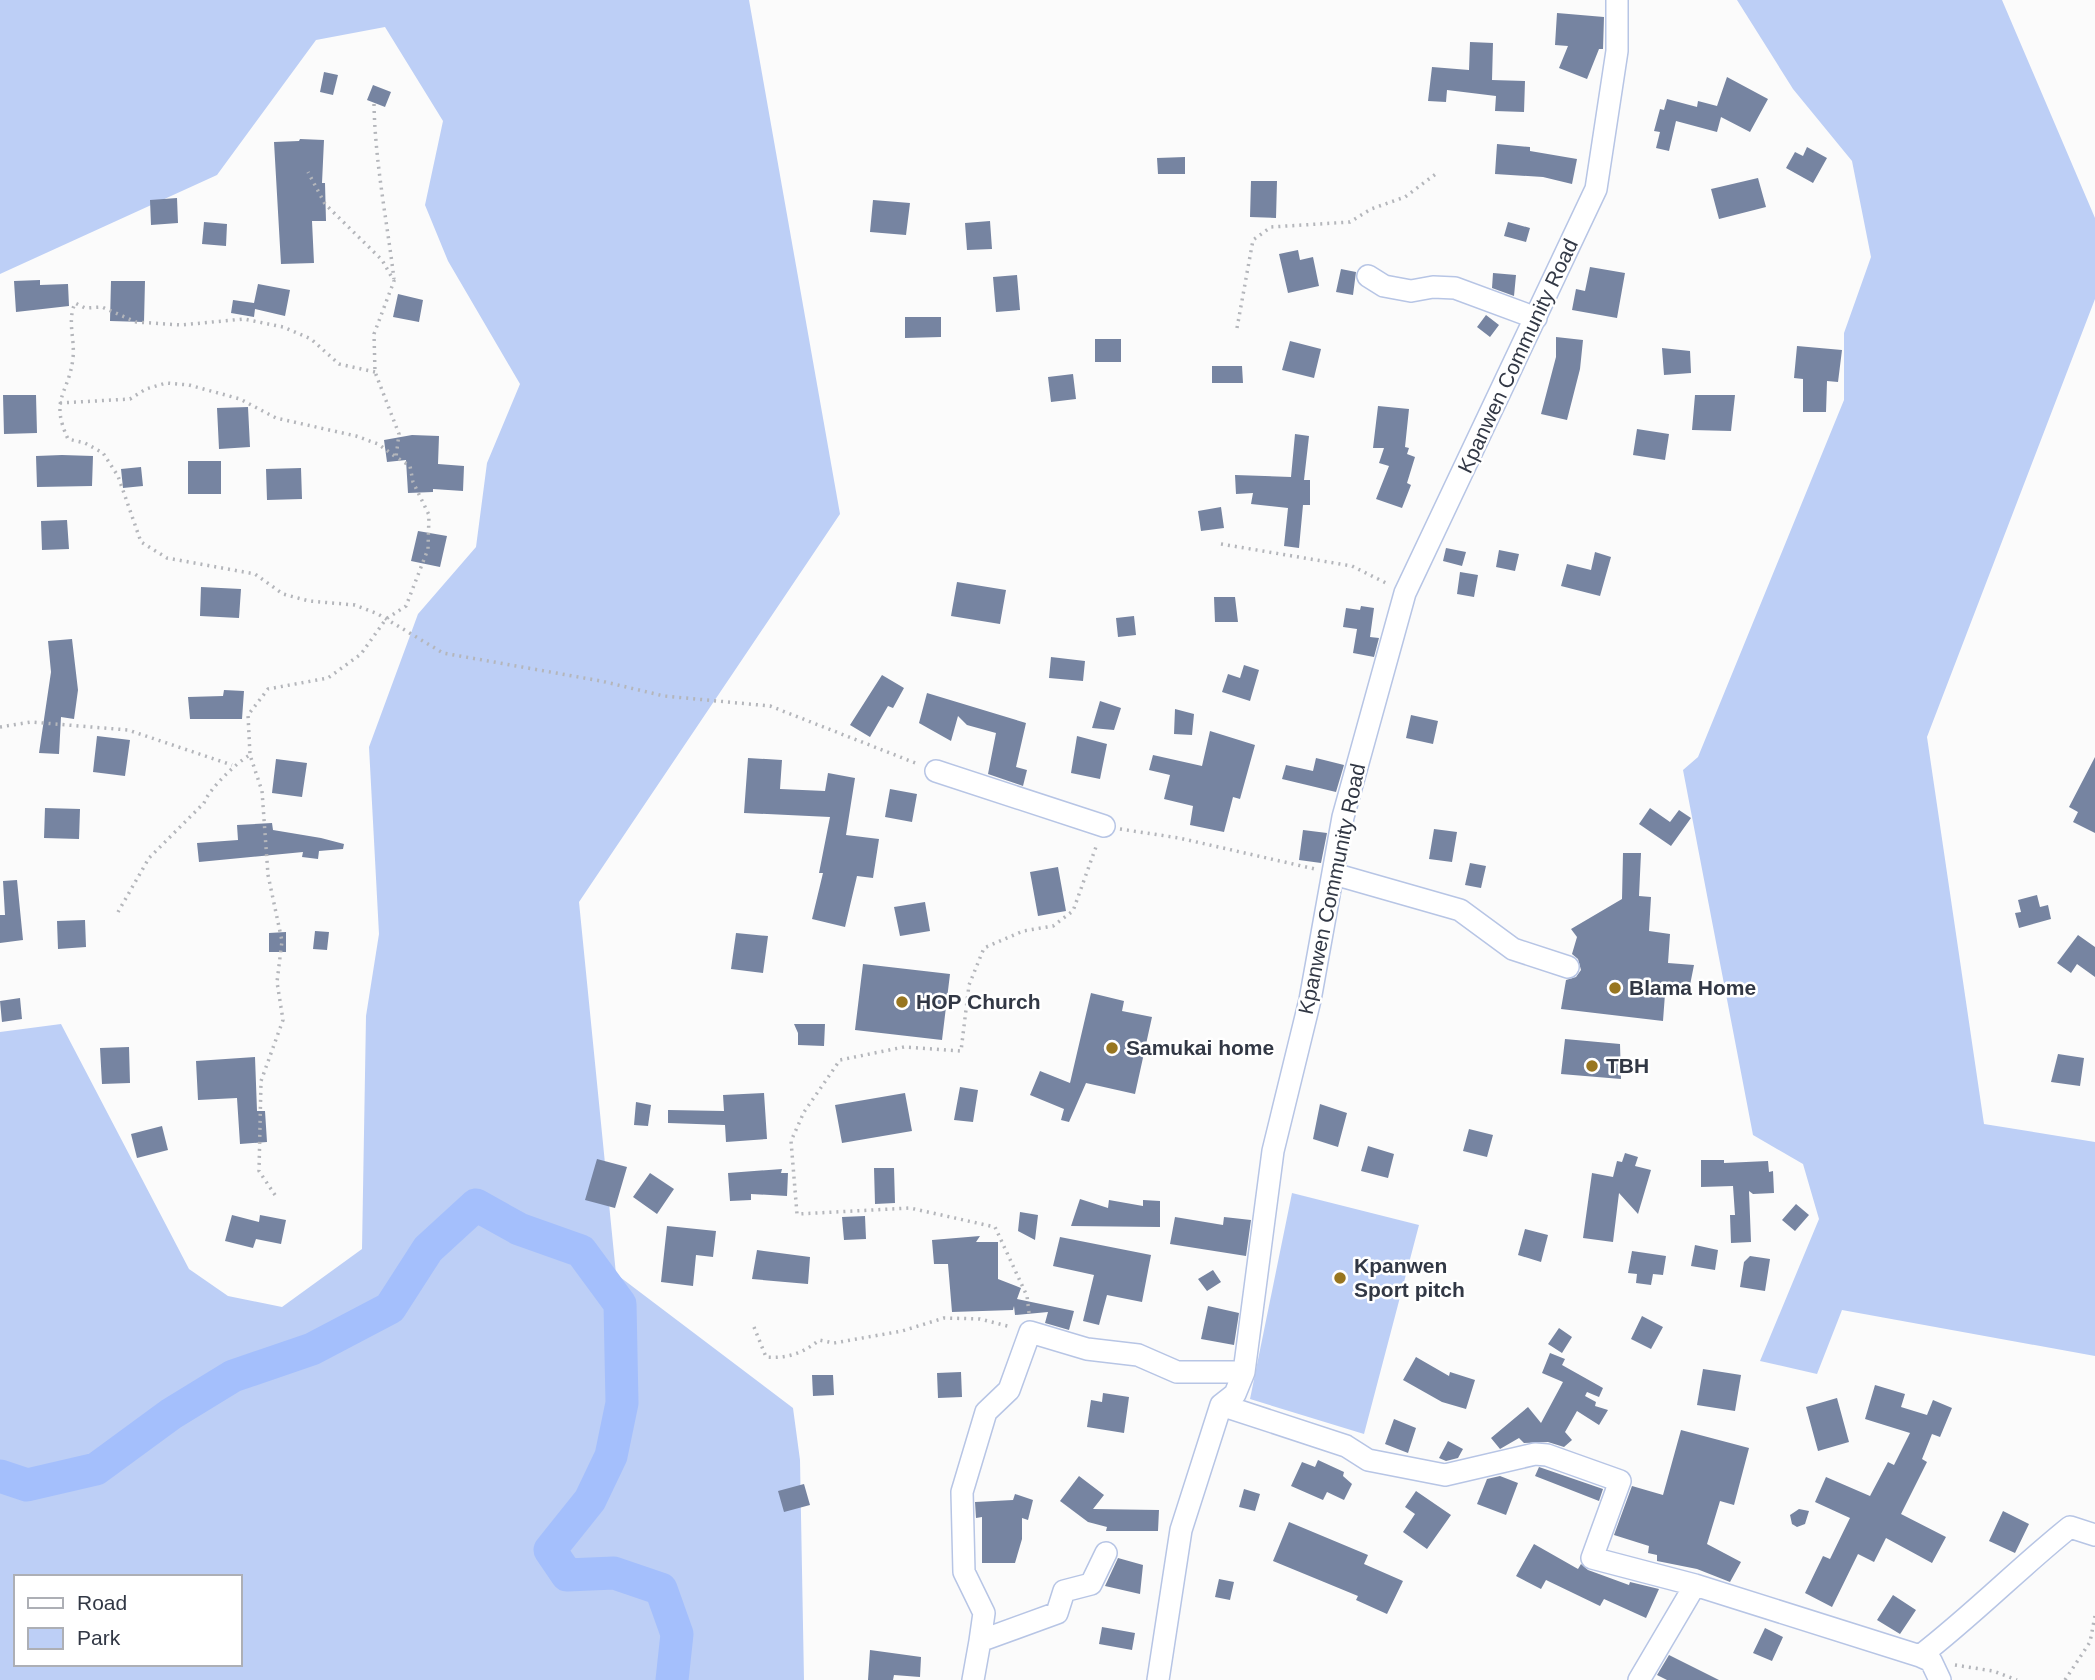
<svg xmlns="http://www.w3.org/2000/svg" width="2095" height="1680" viewBox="0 0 2095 1680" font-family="Arial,sans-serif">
<rect width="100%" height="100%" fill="#fbfbfb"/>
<path fill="#bdcff6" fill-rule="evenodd" d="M0,0H749L840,514L579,902L616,1274L793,1408L800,1460L804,1680H0V1032L61,1024L189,1269L228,1296L282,1307L362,1249L366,1016L379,934L369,747L418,614L476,547L487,463L520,384L448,261L425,205L443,121L385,27L316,40L217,175L0,274ZM16,1577H240V1664H16Z
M1737,0H2002L2095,218V299L1927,737L1984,1124L2095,1142V1356L1842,1310L1817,1374L1760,1361L1819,1219L1803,1164L1753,1135L1683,770L1698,757L1844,400V333L1871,257L1852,161L1793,89Z
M1292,1193L1419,1225L1364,1434L1250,1399Z"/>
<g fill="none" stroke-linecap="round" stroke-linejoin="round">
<path stroke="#a4bffc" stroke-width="33" d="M0,1476L27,1485L96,1469L171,1414L233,1376L312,1349L390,1308L428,1249L476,1205L519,1229L581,1251L620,1304L622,1403L611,1456L590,1500L550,1550L567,1575L614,1573L661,1589L677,1634L672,1680"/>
</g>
<path fill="#7684a1" d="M1557,13L1604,17L1603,49H1599L1587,79L1559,68L1568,46L1555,45Z
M1470,42L1493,43L1492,80L1525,81L1524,112L1495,111L1496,96L1447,90L1446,102L1428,101L1432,67L1469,70Z
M324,72L338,75L333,95L320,92Z
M1727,77L1768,99L1750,132L1721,117L1717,132L1676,121L1669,151L1656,148L1660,132L1654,131L1660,109L1664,110L1667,99L1697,107L1698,101L1717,106Z
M373,85L391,92L385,107L367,100Z
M300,139L324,140L322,183H325L326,221H312L314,263L281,264L274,142L299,141Z
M1497,144L1530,147V151L1577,159L1572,184L1543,177L1495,174Z
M1807,147L1827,158L1813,183L1786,168L1795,152L1803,156Z
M1185,157V174H1158L1157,158Z
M1758,178L1766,207L1719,219L1711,189Z
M1251,181H1277L1276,218L1250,217Z
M177,198L178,223L151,225L150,200Z
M873,200L910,203L906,235L870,232Z
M990,221L992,249L967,250L965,223Z
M204,222L227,224L226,246L202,244Z
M1508,222L1530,228L1526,242L1504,236Z
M1298,250L1300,260L1313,257L1319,286L1288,293L1279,254Z
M1590,267L1625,273L1617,318L1572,310L1576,289L1585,291Z
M1341,269L1356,272L1353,295L1336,292Z
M1493,273L1516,275L1514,296L1492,288Z
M1017,275L1020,310L996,312L993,277Z
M40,280V285L68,284L69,306L16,312L14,281Z
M111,281H145L144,322L110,321Z
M258,284L290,290L285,316L255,309L254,317L231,313L233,300L254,303Z
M398,294L423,300L419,322L393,317Z
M1486,315L1499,325L1490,337L1477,327Z
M905,317H941V337L905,338Z
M1556,337L1583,340L1580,369L1567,420L1541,414L1556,357Z
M1095,339H1121V362H1095Z
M1290,341L1321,349L1314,378L1282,370Z
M1797,346L1842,350L1838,382L1827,381L1826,412H1803V379L1794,378Z
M1662,348L1690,351L1691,373L1664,375Z
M1212,366H1242L1243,383H1212Z
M1073,374L1076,399L1051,402L1048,377Z
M3,395H36L37,433L4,434Z
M1695,395H1735L1731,431L1692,430Z
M1378,406L1409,409L1405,447L1409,448L1407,454L1415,457L1407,483L1411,485L1402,508L1376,499L1389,466L1379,463L1384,448H1373Z
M248,407L250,447L219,449L217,408Z
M1637,429L1669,434L1665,460L1633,455Z
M1295,434L1309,436L1304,480H1310V505H1303L1299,548L1284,546L1288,508L1251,504L1253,493L1236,494L1235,475L1291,477Z
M412,435L439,436L438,464L464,466L463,491L433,489V492L408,493L406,460L387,462L384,440Z
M62,455L93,456L92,486L37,487L36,456Z
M188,461H221V494H188Z
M141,467L143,486L123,488L121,469Z
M301,468L302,499L267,500L266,469Z
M1221,507L1224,528L1201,531L1198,511Z
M67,520L69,549L42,550L41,521Z
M418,531L447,536L440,567L411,561Z
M1446,548L1466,552L1462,566L1443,561Z
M1499,550L1519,554L1515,571L1496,567Z
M1595,552L1611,557L1600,596L1561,586L1567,564L1591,570Z
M1460,572L1478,575L1474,597L1457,594Z
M957,582L1006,590L1000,624L951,616Z
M201,587L241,589L239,618L200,616Z
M1214,597H1235L1238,622H1215Z
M1361,606L1374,608L1370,637L1379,638L1374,657L1353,653L1357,629L1343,627L1346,608L1360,610Z
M1134,616L1136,635L1118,637L1116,618Z
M72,639L78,690L74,719L61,717L59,754L39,753L51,672L48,641Z
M1051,657L1085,661L1083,681L1049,678Z
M1244,665L1259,670L1250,701L1222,692L1228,674L1240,678Z
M882,675L904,688L893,708L888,706L870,737L850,725Z
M224,690L244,691L242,719H190L188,697L223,696Z
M927,693L1026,723L1016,767L1027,770L1023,786L988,774L996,733L967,725L958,716L951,741L919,723Z
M1100,701L1121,708L1114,730L1092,728Z
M1175,709L1194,714L1192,735L1174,734Z
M1411,715L1438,721L1433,744L1406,738Z
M1210,731L1255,745L1240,799L1233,797L1224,832L1190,825L1193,806L1164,799L1170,775L1149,770L1153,755L1202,766Z
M97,736L130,740L125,776L93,772Z
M1077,736L1107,744L1100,779L1071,773Z
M2095,757V833L2073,822L2078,812L2069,807Z
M748,758L782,760L780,789L825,791L828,773L855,778L846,835L879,839L873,878L857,876L845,927L812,919L823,873H819L830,817L744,813Z
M1316,758L1344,765L1336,792L1282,779L1286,765L1313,771Z
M276,759L307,763L302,797L272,793Z
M890,789L917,794L912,822L885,817Z
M45,808L80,809L79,839L44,838Z
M1650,808L1670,822L1679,810L1691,818L1671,846L1639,824Z
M272,823L273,830L321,838L344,844L343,849L319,851L318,859L302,857L303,852L199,862L197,843L238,840L237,825Z
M1434,829L1457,832L1452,862L1429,859Z
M1303,830L1327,833L1321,863L1299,860Z
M1623,853H1641L1639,896L1651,897L1649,931L1670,934L1668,963L1694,965L1689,990L1665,994L1663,1021L1561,1009L1566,980L1576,977L1581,970L1578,959L1572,954L1577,937L1571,929L1622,899Z
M1470,863L1486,866L1481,888L1465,885Z
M1058,867L1066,911L1038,916L1030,872Z
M17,880L23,940L0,943V915H5L3,881Z
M2037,895L2040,907L2048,905L2051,919L2019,928L2015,913L2021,912L2018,900Z
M925,902L930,931L900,936L894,907Z
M85,920L86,947L58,949L57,921Z
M315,931L329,932L327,950L313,949Z
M286,932V952H269V933Z
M736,933L768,936L763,973L731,969Z
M2078,935L2095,947V977L2077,964L2071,973L2057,963Z
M863,964L950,974L942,1040L855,1030Z
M1091,993L1124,1001L1122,1011L1152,1017L1135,1094L1086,1083L1069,1122L1061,1120L1064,1109L1030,1095L1040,1071L1070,1083Z
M20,998L22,1019L2,1022L0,1001Z
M794,1024H825L824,1046L798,1045V1033Z
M1565,1039L1620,1044L1621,1079L1561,1074Z
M129,1047L130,1083L102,1084L100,1048Z
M2058,1054L2084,1058L2080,1086L2051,1082Z
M255,1057L257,1111H265L267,1142L240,1144L237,1098L198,1100L196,1061Z
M960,1087L978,1090L973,1122L954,1120Z
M764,1093L767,1139L726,1142L725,1125L668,1123V1110L724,1111L723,1095Z
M905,1093L912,1131L842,1143L835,1105Z
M636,1102L651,1105L648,1126L634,1125Z
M1320,1104L1347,1113L1338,1147L1313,1139Z
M162,1126L168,1150L137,1158L131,1134Z
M1469,1129L1493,1135L1487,1157L1463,1151Z
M1368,1146L1394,1154L1388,1178L1361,1171Z
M1625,1153L1638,1157L1635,1166L1651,1170L1638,1214L1619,1193L1613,1242L1583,1238L1592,1173L1613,1177L1617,1161L1622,1162Z
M597,1159L627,1167L615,1208L585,1200Z
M1701,1160H1724V1163L1768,1161L1769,1172L1773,1171L1774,1193L1753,1194L1749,1191L1751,1242L1731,1243L1730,1215H1735L1733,1186L1701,1187Z
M874,1168H894L895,1203L875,1204Z
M782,1169L781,1173H788L787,1196L751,1194V1200L730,1201L728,1173Z
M650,1173L674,1189L657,1214L633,1197Z
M1080,1199L1108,1208L1109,1200L1143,1206V1200L1160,1201V1227L1071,1226Z
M1796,1204L1809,1215L1795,1231L1782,1220Z
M1020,1212L1038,1215L1035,1240L1018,1231Z
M232,1215L259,1222L260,1215L286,1220L281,1244L256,1239L253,1248L225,1241Z
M865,1216L866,1239L844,1240L842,1217Z
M1175,1217L1223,1225L1224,1217L1251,1220L1246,1256L1170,1244Z
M667,1226L716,1231L713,1257L696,1255L693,1286L661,1282Z
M1525,1229L1548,1235L1541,1262L1518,1255Z
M980,1236L976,1242H998V1279L1021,1288L1017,1299L1074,1311L1069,1330L1045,1323L1048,1312L1015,1315L1014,1306L1013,1310L952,1312L948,1264H934L932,1240Z
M1060,1237L1151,1255L1142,1302L1107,1295L1099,1325L1083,1321L1094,1275L1053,1266Z
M1695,1245L1718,1250L1715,1270L1691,1266Z
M757,1250L810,1257L808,1284L752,1279Z
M1632,1251L1666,1256L1663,1275L1653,1274L1651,1285L1636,1283L1637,1274L1628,1273Z
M1750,1256L1770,1259L1765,1291L1740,1287L1744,1262Z
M1213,1270L1221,1282L1207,1291L1198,1279Z
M1208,1306L1239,1313L1234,1345L1201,1339Z
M1642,1316L1663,1327L1651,1349L1631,1339Z
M1559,1328L1572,1337L1562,1353L1548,1344Z
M1550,1353L1565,1359L1562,1365L1603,1388L1599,1397L1587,1392L1585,1396L1596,1402L1595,1406L1608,1410L1599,1425L1577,1411L1565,1432L1572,1440L1564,1447L1548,1442L1524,1443L1519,1438L1500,1449L1491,1438L1528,1407L1541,1423L1563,1382L1542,1373Z
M1416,1357L1449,1376L1450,1372L1475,1380L1466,1409L1442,1402L1403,1380Z
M1703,1369L1741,1375L1735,1411L1697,1405Z
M961,1372L962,1397L938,1398L937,1373Z
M812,1375H833L834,1395L813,1396Z
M1875,1385L1905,1394L1901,1407L1927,1415L1933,1400L1952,1408L1940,1437L1932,1434L1922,1459L1927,1462L1901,1514L1946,1537L1932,1563L1886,1538L1874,1562L1858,1554L1832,1607L1805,1593L1823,1556L1830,1559L1850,1518L1815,1502L1826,1477L1870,1496L1888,1462L1894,1465L1910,1433L1865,1419Z
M1103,1393L1129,1397L1124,1433L1087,1427L1091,1400L1102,1402Z
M1837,1398L1849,1442L1818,1451L1806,1407Z
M1394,1419L1416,1428L1408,1453L1385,1444Z
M1681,1430L1749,1448L1734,1505L1720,1501L1707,1544L1741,1562L1730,1582L1697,1569L1657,1561V1555L1648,1553L1649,1546L1614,1535L1632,1486L1663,1495Z
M1448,1441L1463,1449L1458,1458L1446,1461L1439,1458Z
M1318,1460L1344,1472L1343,1476L1352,1484L1344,1500L1327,1492L1323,1500L1291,1486L1302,1462L1315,1467Z
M1539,1467L1603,1489L1599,1501L1535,1476Z
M1079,1476L1104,1495L1093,1509L1159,1510L1158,1531H1106L1107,1527L1088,1522L1060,1501Z
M1500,1476L1518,1483L1506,1515L1477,1504L1487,1479Z
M804,1484L810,1505L784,1512L778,1491Z
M1244,1489L1260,1494L1255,1511L1239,1507Z
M1416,1491L1451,1515L1427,1549L1403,1532L1415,1514L1405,1507Z
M1015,1494L1033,1500L1028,1520L1022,1518V1539L1015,1563H982V1517L976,1518L975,1502L1013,1500Z
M1799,1509L1809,1511L1805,1524L1797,1527L1792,1524L1790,1515Z
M2003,1511L2029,1524L2015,1553L1989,1541Z
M1289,1522L1368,1555L1364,1564L1403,1581L1387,1614L1356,1600L1358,1596L1273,1561Z
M1534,1544L1578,1569L1581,1564L1588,1570L1629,1585L1630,1582L1659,1589L1646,1618L1604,1599L1600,1606L1546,1580L1541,1589L1516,1576Z
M1118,1558L1143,1565L1140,1594L1105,1586Z
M1219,1579L1234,1582L1230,1600L1215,1597Z
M1893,1595L1916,1610L1900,1634L1877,1620Z
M1102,1627L1135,1633L1132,1650L1099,1644Z
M1765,1628L1783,1637L1772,1661L1753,1653Z
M870,1650L921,1657L920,1677L894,1675L893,1680H868Z
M1669,1655L1719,1680H1667L1657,1675Z"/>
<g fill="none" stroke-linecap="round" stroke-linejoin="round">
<defs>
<path id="minor" d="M1368,276L1384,286L1411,291L1433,287L1455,288L1536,318
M936,771L1104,826
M1334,874L1460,910L1513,949L1568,967
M1221,1405L1346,1446L1368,1460L1445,1475L1535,1454L1547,1455L1620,1481L1592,1558L1695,1585L1920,1656L1931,1661L1940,1680
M980,1641L984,1613L964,1572L962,1492L986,1412L1009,1390L1030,1332L1087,1349L1138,1355L1177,1372H1244
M1920,1656C1973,1615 2019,1568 2070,1527L2095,1535
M973,1680L980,1641L1057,1613L1064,1591L1091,1584L1106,1553
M1158,1680L1181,1530L1221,1405L1235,1394L1244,1372L1273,1151L1310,1000L1343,817L1405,593L1596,189L1617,51V0
M1639,1680L1695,1585"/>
</defs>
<use href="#minor" stroke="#b7c5e5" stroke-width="24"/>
<path stroke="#b4b6bb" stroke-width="3.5" stroke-dasharray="2 5" stroke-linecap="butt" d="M374,104C375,162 387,221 394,279
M1237,328L1253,240L1271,227L1350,222L1371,209L1405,197L1437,173
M375,372L339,364L311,339L283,327L244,319L181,325L136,322L102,307L85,308L75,303C67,322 75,338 73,358C69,394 49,398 68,439L85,443L103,453L118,476L141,542L167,558L255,574L283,594L309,601L355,605L378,614L443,653L601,681L664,696L770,706L918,764
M60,403L130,399L146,389L166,383L189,385L240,399L276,418L356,436L378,444L396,457
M1221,544L1352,566L1388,584
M0,727L31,722L128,730L232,765
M1120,829L1179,838L1315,869
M118,912L149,858L204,803C209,789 237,762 250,755
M275,1195L259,1171L261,1081L283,1020L277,982L282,941L268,875L262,791L250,755L248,715L268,689L328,678L361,654L386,619L406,606L428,549L429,515L413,482L410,466L396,457L399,434L375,372L374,334L394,281L382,260L325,204L308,172
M1029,1313L1027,1296L995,1227L910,1208L797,1214L791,1141L804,1112L840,1060L904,1047L961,1051L969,985L984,948L1023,931L1053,926L1073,911L1097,844
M754,1327L766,1357C786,1359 804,1353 819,1340L834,1343L902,1331L944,1318L980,1319L1011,1327
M1955,1665L1993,1671L2017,1680
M2065,1680L2090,1642L2095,1616"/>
<use href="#minor" stroke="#fff" stroke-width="21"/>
</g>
<g fill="#987620" stroke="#fff" stroke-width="2.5">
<circle cx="1615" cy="988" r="7"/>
<circle cx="902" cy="1002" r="7"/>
<circle cx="1112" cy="1048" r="7"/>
<circle cx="1592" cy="1066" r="7"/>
<circle cx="1340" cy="1278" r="7"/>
</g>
<g text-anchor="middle" stroke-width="5" stroke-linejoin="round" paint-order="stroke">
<g font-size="21" fill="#323845" stroke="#fff">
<text transform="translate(1518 356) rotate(-65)" y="7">Kpanwen Community Road</text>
<text transform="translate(1332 889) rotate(-78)" y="7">Kpanwen Community Road</text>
</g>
<g font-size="21" font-weight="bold" fill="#323845" stroke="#fff" text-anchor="start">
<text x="1629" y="995">Blama Home</text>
<text x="916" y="1009">HOP Church</text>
<text x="1126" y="1055">Samukai home</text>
<text x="1606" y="1073">TBH</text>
<text x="1354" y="1273">Kpanwen<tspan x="1354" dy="24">Sport pitch</tspan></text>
</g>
</g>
<rect x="14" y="1575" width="228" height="91" fill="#ffffff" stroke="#adafb5" stroke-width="2"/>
<rect x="28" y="1598" width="35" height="10" fill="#ffffff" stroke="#adafb5" stroke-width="2"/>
<text x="77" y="1610" font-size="21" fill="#323845">Road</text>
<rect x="28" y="1628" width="35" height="21" fill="#bdcff6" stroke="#adafb5" stroke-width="2"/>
<text x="77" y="1645" font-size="21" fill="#323845">Park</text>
</svg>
